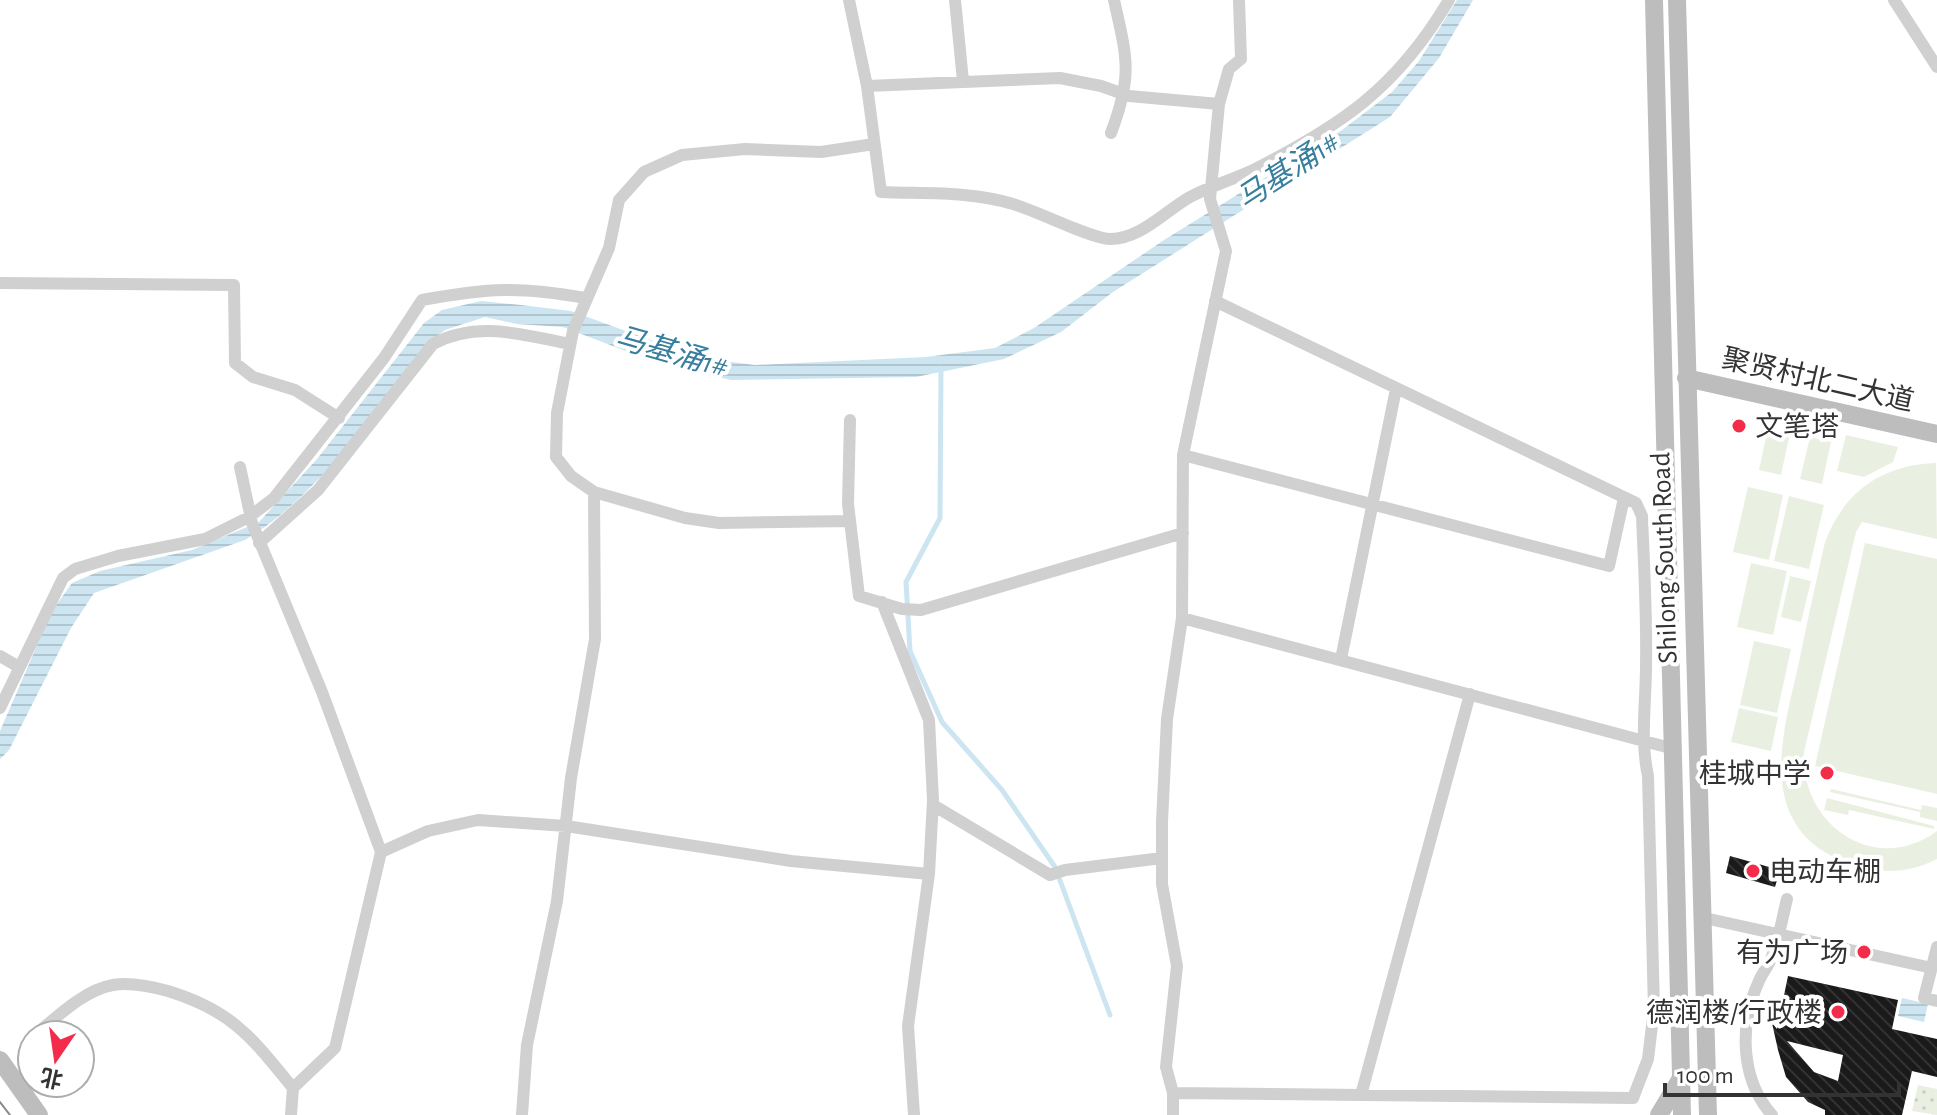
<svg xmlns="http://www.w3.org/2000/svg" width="1937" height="1115" viewBox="0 0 1937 1115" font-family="'Alegreya Sans','Noto Sans SC',sans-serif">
<defs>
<pattern id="park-dots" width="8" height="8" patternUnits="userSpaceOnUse" patternTransform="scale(2)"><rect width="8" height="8" fill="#eaf0e1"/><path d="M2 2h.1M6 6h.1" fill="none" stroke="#c9cec2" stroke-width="1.8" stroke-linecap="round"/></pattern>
<pattern id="water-rules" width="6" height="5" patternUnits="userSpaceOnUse" patternTransform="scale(2)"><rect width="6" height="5" fill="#cce5f0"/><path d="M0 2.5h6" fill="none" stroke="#b0c5ce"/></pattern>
<pattern id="building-back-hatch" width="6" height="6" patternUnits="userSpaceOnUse" patternTransform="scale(2)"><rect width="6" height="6" fill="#1a1a1a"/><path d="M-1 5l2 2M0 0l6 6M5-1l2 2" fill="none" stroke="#333"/></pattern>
</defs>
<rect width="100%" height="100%" fill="#fff"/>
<path fill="url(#park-dots)" d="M1918,1085L1937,1089V1115L1912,1111Z"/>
<path fill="#eaf0e1" d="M1768,428L1790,433L1781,475L1759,470Z
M1846,435L1898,447L1893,462L1864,477L1837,471Z
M1810,437L1831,442L1822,484L1800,479Z
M1936,463L1937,539L1862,522L1856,532L1804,752C1800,824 1874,877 1937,831V859C1907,875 1873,874 1842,861C1754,824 1783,733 1799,662C1807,622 1816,582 1825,542C1844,492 1881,465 1936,463Z
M1748,487L1783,495L1769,560L1733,552Z
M1789,496L1824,505L1809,569L1774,561Z
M1865,543L1937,559V794L1815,766Z
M1751,563L1787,571L1773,635L1737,627Z
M1790,576L1811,581L1801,622L1781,617Z
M1754,641L1791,649L1777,713L1740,705Z
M1739,708L1778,717L1771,751L1731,742Z
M1831,789L1921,810L1922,805L1937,808V821L1920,817V812L1830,792Z
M1827,798L1934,826V829L1849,810L1848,815L1824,810Z"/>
<path fill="url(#water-rules)" d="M1457,0H1473L1439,58L1390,117L1113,292L1061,332L1004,359L916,377L731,380L660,364L563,327L517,324L485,317L445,330L425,345C371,414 321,494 245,540L94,593L71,628L9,750L0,759V731L52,611L72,583L100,571L192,550L259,522L317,459L424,323L442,310L481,301L521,305L571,311L700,358L755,365L926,357L995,348L1034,328L1164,240L1342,130L1392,92L1419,61Z
M1902,998L1928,1004L1924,1022L1898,1016Z"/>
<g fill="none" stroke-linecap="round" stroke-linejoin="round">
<path stroke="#cce5f0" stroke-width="5" d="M941,368L940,518L906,582L910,651L942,722L1002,790L1055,867L1110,1015"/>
</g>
<path fill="url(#building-back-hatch)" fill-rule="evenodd" d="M1732,419L1746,421L1745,433L1731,431Z
M1730,856L1780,870L1775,887L1726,873Z
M1788,976L1898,1000L1892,1029L1937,1039V1077L1912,1071L1902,1115H1825V1110L1808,1102L1786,1077L1778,1050L1772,1023L1777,1029ZM1787,1041L1843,1055L1838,1081L1814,1072Z"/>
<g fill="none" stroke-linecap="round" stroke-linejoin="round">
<path stroke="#d0d0d0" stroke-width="12" d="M849,0L867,86L881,192C924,194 971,191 1013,204C1038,211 1089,238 1110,239C1141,239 1165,211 1190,197C1209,187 1231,180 1251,171C1341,126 1397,88 1449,0
M955,0L963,81
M1894,0L1937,67
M867,86L1060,78L1101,86L1129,96L1219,104
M1111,133C1133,75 1127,58 1114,0
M0,283L234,285L235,363L253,377L295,390L339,418
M850,420L848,504L859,596L902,609L921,610L1183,533
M1183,455L1609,566L1624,498
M240,467L252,523L322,692L381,852L335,1048L293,1088L291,1115
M849,521L719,523L685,518L594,492L571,476L556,457L557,413L573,331L609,248L619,200L644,172L682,155L745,149L821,152L874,144
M259,543L318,490L433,344C478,320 523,335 570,344
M882,602L929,720L933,800L929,874L908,1026L914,1115
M1182,618L1674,749
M0,656L19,667
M1341,659L1396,389
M0,708L63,578L75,569L118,556L205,539L249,517L274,498L384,358L422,300C488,288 519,286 585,298
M933,805L1050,875L1065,870L1162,858
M381,852L428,831L478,820L566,826L791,861L929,874
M1700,917L1932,968
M1937,947L1924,998L1937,1001
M35,1035C57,1017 84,990 113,985C129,982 153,987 168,991C233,1011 252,1038 293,1088
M1173,1093L1633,1098L1648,1059L1654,1009L1648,776C1640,739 1646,703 1646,665C1647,615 1644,566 1642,516L1636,503L1215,301
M1361,1095L1470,694
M522,1115L527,1045L557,901L571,778L595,639L594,492
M1173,1115V1093L1166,1067L1177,966L1162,884V822L1167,719L1182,618L1183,455L1226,251L1210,199L1219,104L1229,69L1241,59L1239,0
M1772,1115C1740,1079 1739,1024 1759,981C1762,973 1768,967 1771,959C1779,940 1782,919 1787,899"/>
<path stroke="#bdbdbd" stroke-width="18" d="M1654,0L1682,1115
M1677,0L1708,1115
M1686,378L1937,434
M0,1060L39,1115
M1659,1115L1680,1080"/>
<path stroke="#888" stroke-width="2" d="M0,1102L10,1115"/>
</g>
<g fill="#f32c4a" stroke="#fff" stroke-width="3">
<circle cx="1739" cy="426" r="8"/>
<circle cx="1827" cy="773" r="8"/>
<circle cx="1753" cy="871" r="8"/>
<circle cx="1864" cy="952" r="8"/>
<circle cx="1838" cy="1012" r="8"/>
</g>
<g text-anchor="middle" stroke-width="8" stroke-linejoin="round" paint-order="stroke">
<g font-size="28" fill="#333" stroke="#fff">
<text transform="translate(1818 379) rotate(13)" y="10">聚贤村北二大道</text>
<text transform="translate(1663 558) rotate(-92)" y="10">Shilong South Road</text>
</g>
<g font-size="28" fill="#333" stroke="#fff" text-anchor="end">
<text x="1755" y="436" text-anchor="start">文笔塔</text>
<text x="1811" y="783">桂城中学</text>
<text x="1769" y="881" text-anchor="start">电动车棚</text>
<text x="1848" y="962">有为广场</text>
<text x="1822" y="1022">德润楼/行政楼</text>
</g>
<g font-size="30" font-style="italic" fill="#387e9d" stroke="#fff">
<text transform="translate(1288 170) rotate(-33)" y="10">马基涌1#</text>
<text transform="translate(672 352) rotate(16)" y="10">马基涌1#</text>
</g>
</g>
<g transform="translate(56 1059) rotate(193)"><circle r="38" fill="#ffffff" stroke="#adadad" stroke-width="2"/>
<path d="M0-6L14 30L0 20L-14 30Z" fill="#f32c4a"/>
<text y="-12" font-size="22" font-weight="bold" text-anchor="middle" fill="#333333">北</text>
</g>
<path d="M1665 1083v12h234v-12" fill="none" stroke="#333333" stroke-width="4"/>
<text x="1677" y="1083" font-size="24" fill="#333333" stroke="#ffffff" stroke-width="6" paint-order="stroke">100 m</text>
</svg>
